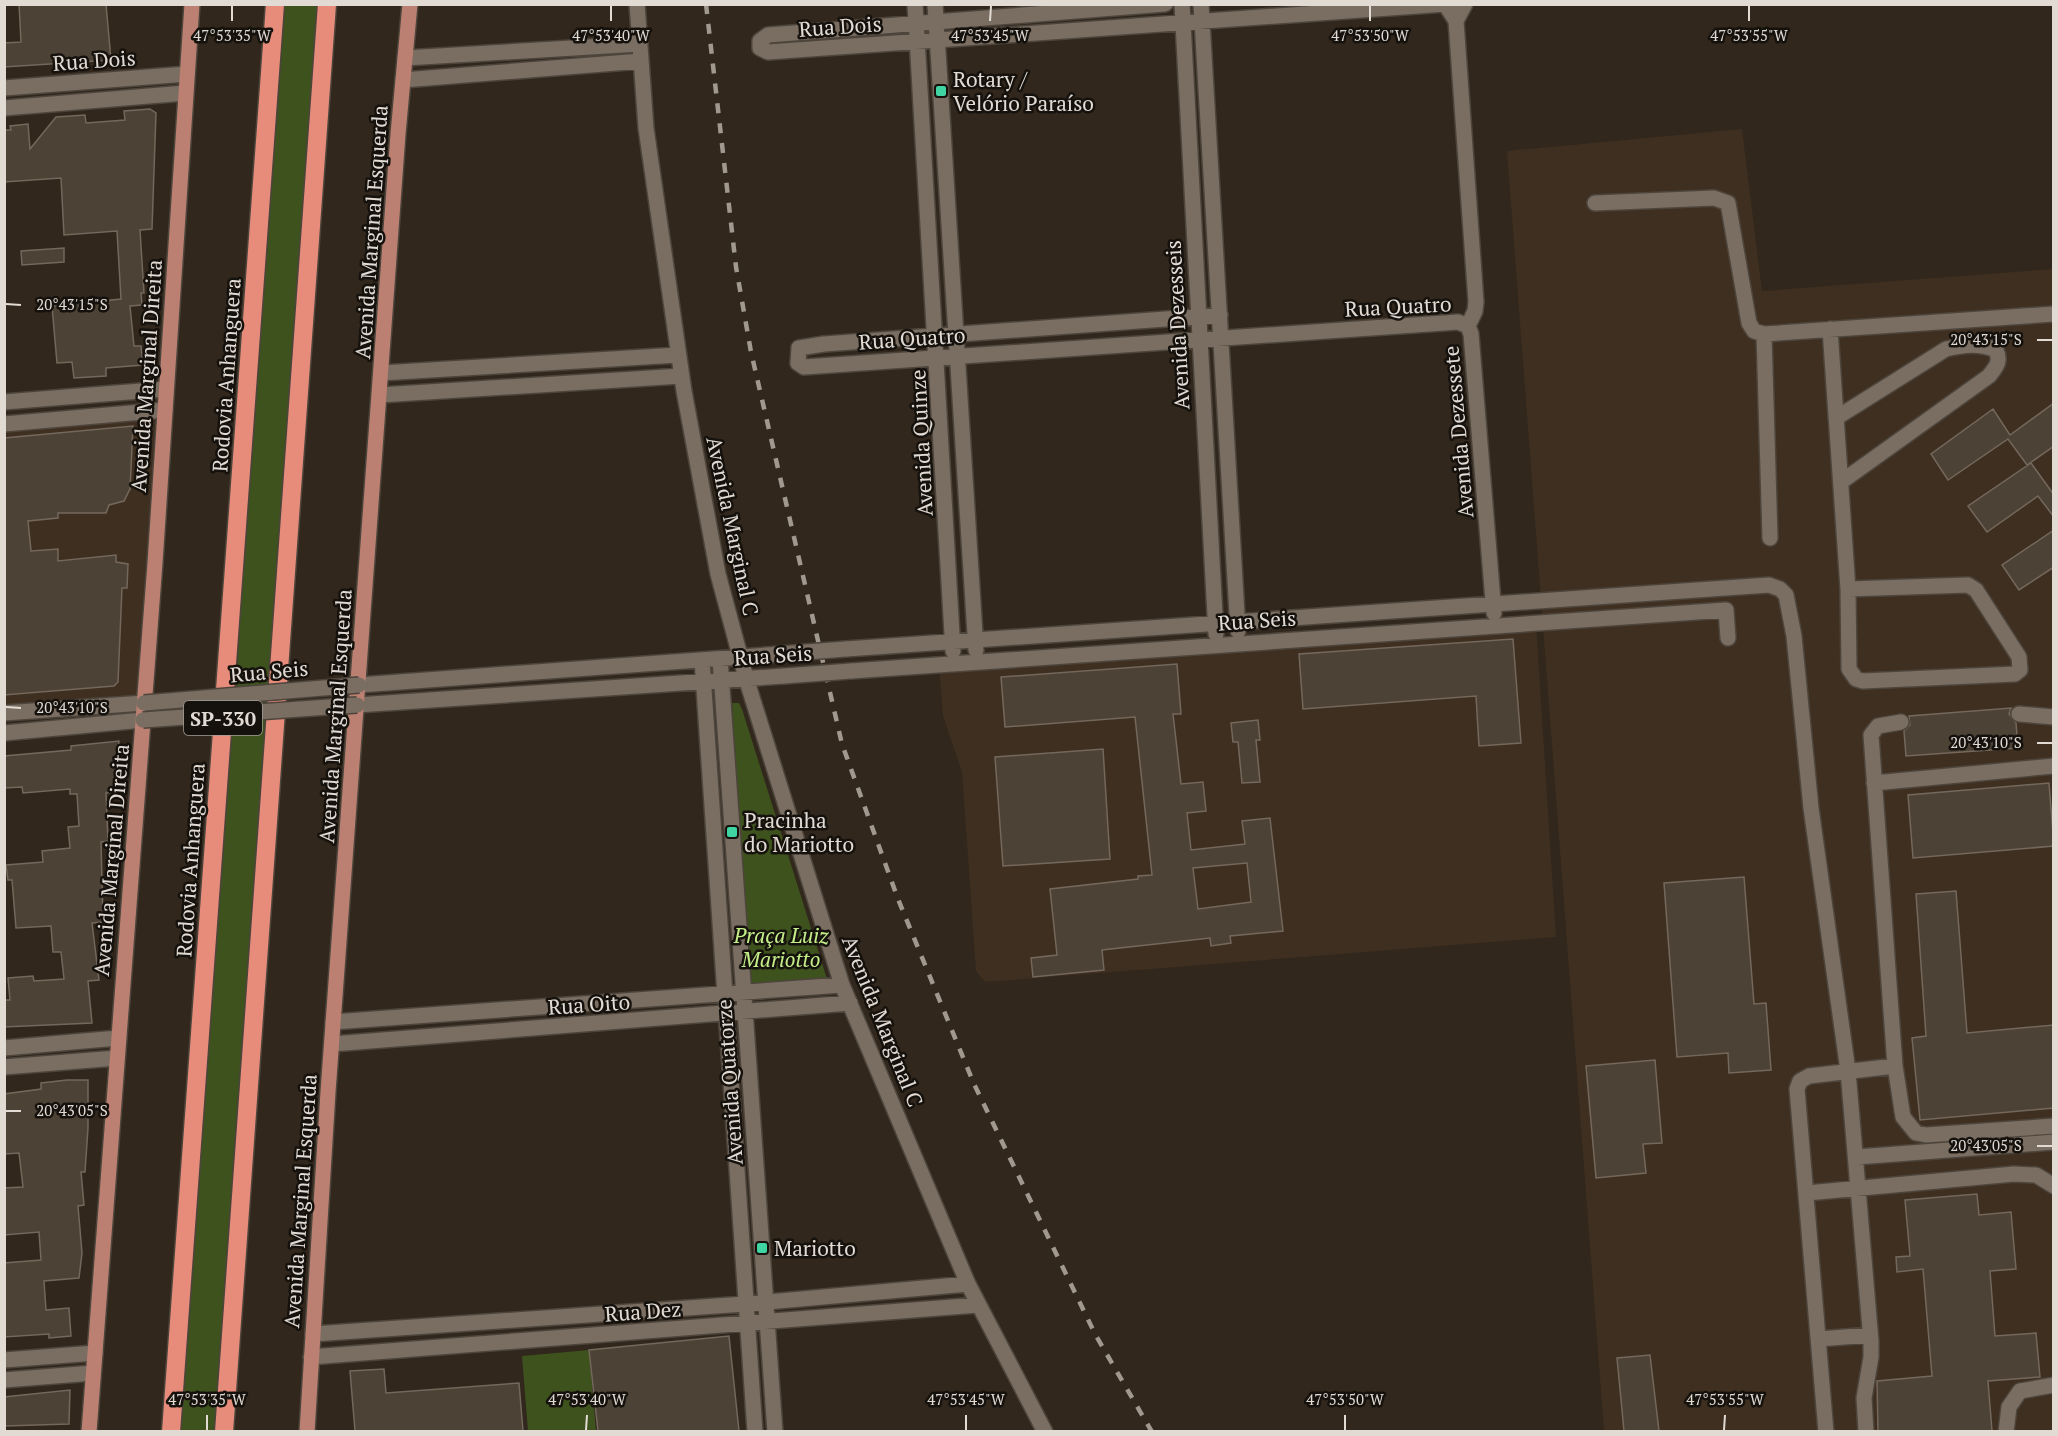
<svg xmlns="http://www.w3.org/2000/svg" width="2058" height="1436" viewBox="0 0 2058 1436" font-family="'PT Serif',serif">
  <rect width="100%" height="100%" fill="#31271c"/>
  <!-- built -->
  <path fill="#3e2f20" d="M1742 129 1762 291 2053 269V1431H1604L1507 151Z
    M165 411 144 702 5 713V424Z
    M1536 623 1556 937 985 982 976 971 962 772 943 716 939 665Z"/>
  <!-- green -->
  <path fill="#3e521e" d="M285 5H317L214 1431 181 1432Z
    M732 703H739L742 709 827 979 748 985Z
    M589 1350 596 1431H528L522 1356Z"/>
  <!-- building -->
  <path fill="#4d4236" stroke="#74685c" stroke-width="1.5" fill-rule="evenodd" d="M19 4H106L111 60 4 67V43L21 42Z
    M150 109 156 113 152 229 140 230 144 293H141L142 305 130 306 134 346H141L143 365 106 368V376L74 378 72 362 57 363 52 306 121 299 117 231 64 235 61 178 4 182V130H11L10 126 28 124 30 149 56 117 85 115 86 123 125 120 124 111Z
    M64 248V262L22 265 21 251Z
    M2054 403V446L2027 465 2008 439 1948 480 1931 454 1993 409 2010 435Z
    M133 426 130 489 124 501 109 505 106 513H58V518L28 521 31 551 58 549V561L116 555V562L128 564 127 588H122L118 682 114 686 4 695V438Z
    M2031 463 2054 495V517L2038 496 1987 532 1968 506Z
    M2054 530V567L2019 590 2002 565Z
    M1513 639 1521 743 1479 746 1476 696 1303 709 1299 654Z
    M1177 664 1181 714H1173L1181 784 1203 782 1206 811 1187 813 1191 850 1245 844 1242 821 1270 818 1283 931 1230 936 1231 943 1211 946 1210 938 1102 950 1104 970 1033 977 1031 958 1057 955 1050 889 1138 879V876L1152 875 1135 717 1005 727 1001 677ZM1247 863 1251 902 1198 909 1193 868Z
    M2011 708 2009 714 2016 723 2018 748 1906 756 1904 731 1910 725 1909 716Z
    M1258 720 1260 740H1256L1260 782 1242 783 1238 742H1233L1231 723Z
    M119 741 116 792 106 793 108 841 101 842 103 922 92 923 99 980 88 981 92 1023 4 1027V1000H10L8 978 33 976 34 981 64 979 61 952H53L51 926 16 928 12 880H8L6 865 43 862 42 851 70 848 68 827 79 826 77 794H70V789L23 793 22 787 4 788V756L71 750V746Z
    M1103 749 1110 859 1003 866 995 757Z
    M2049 783 2054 846 1913 858 1908 795Z
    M1744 877 1754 1004 1766 1003 1771 1070 1729 1073 1728 1053 1677 1057 1664 883Z
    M1956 891 1967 1033 2054 1025V1108L1920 1120 1912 1038 1926 1036 1916 894Z
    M1655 1060 1662 1143 1643 1144 1646 1173 1596 1178 1586 1066Z
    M67 1080H88V1128L85 1172H81L84 1205 78 1206 82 1253 79 1278 44 1281 46 1310 69 1308 71 1336 49 1338V1334L4 1337V1263L41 1260 39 1232 4 1235V1188L23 1187 19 1153 4 1154V1094L41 1089V1083Z
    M1977 1194 1979 1215 2011 1212 2016 1269 1990 1271 1995 1336 2036 1333 2040 1377 1988 1381 1992 1431H1878L1877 1381 1932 1376 1923 1269 1897 1272 1896 1257 1910 1256 1905 1200Z
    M729 1336 739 1431H598L589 1350Z
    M1650 1355 1659 1431H1624L1617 1358Z
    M384 1369 386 1393 519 1383 523 1431H355L350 1371Z
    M70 1390 69 1424 4 1426V1397Z"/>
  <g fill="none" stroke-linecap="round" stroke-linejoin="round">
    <defs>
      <path id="minor" d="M637 4 646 128 684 391 718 574 746 678 842 985 968 1284 1045 1432
        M915 4 953 651
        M935 4 976 650
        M1165 4 768 35 760 41V48L768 52 1446 4
        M1182 4 1216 634
        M1201 4 1238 631
        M1445 4 1456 21 1476 302 1475 311 1468 326
        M1456 21 1465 4
        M405 58 640 44
        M403 80 641 61
        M4 88 187 74
        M4 108 185 93
        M1595 203 1714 198 1728 203 1749 323 1754 331 1764 334 2054 314
        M1220 315 824 344 799 348 798 363 804 367 1458 322 1468 326
        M1468 326 1471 334 1494 613
        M1830 329 1848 589 1849 669 1856 679 1863 681 2015 674 2020 670 2019 657 1976 590 1968 585 1848 589
        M1764 334 1770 538
        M381 373 678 355
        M380 395 681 376
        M4 402 166 389
        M1836 418 1946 349C1964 345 1978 343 1996 350 2001 361 1997 366 1989 376L1841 482
        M4 424 165 410
        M846 649 1769 585 1780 589 1786 595 1794 636 1811 808 1848 1071 1871 1341V1357L1864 1398 1866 1432
        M720 659 775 1432
        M702 660 755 1432
        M851 671 1726 610 1728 638
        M359 685 780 654
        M357 705 784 676
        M4 713 144 703
        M2019 714 2054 717
        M1901 722 1878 726 1871 735 1895 1066 1903 1117 1916 1133 1926 1135 2054 1126
        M4 733 143 720
        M1874 783 2054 766
        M333 1022 842 985
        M332 1044 850 1003
        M4 1048 118 1038
        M4 1067 117 1058
        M1857 1157 2054 1142
        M1807 1193 2014 1174 2036 1175 2054 1186
        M313 1334 745 1304 968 1284
        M1819 1339 1870 1335
        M311 1357 978 1305
        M4 1360 95 1353
        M4 1380 93 1373
        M1826 1432 1797 1089 1800 1081 1809 1076 1895 1066
        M2006 1432 2009 1407 2020 1391 2054 1385"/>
      <path id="major" d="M89 1432 155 563 192 4
        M307 1432 328 1092 398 134 410 4"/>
      <path id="highway" d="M171 1432 275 4
        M224 1432 327 4"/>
    </defs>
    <!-- minor casing -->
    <use href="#minor" stroke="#4d453c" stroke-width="18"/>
    <!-- major casing -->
    <use href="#major" stroke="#4d453c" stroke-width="18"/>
    <!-- highway casing -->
    <use href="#highway" stroke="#4d453c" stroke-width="21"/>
    <!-- minor -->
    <use href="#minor" stroke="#7a6d61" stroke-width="15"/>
    <!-- major -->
    <use href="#major" stroke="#bb8071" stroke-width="15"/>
    <!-- highway -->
    <use href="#highway" stroke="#e78c7b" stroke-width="18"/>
    <!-- rail -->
    <path stroke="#a19990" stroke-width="4.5" stroke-dasharray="10 10" stroke-linecap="butt" d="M706 4 736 267 751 352 842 744 898 899 974 1084 1095 1334 1152 1432"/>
    <defs>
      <path id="minor-bridge" d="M780 654 846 649
        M784 676 851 671
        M144 703 359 685
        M143 720 357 705"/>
    </defs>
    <!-- minor-bridge casing -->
    <use href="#minor-bridge" stroke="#4d453c" stroke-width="18" stroke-linecap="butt"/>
    <!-- minor-bridge -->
    <use href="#minor-bridge" stroke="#7a6d61" stroke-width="15"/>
  </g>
  <!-- ticks -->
  <path fill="none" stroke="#e2dbd4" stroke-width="2" d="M232 21V6M611 21V6M990 21 991 6M1370 21V6M1749 21V6M6 304 21 305M2037 340H2052M6 707 21 708M2037 743H2052M6 1111H21M2037 1146H2052M207 1430V1415M586 1430 587 1415M966 1430V1415M1345 1430V1415M1724 1430 1725 1415"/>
  <!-- markers -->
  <g fill="#3fd4a2" stroke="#15110c" stroke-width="2">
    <rect x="935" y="85" width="12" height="12" rx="3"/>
    <rect x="726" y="826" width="12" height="12" rx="3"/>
    <rect x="756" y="1242" width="12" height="12" rx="3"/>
  </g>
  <g text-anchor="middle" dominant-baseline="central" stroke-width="5" stroke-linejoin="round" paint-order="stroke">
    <!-- shield labels -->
    <rect fill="#15110c" stroke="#a49e98" stroke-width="1.5" x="184" y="701" width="78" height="34" rx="4.5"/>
    <g font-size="20" font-weight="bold" fill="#e2dbd4">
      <text x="223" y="718">SP-330</text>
    </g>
    <!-- street labels -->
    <g font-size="21" fill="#e2dbd4" stroke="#15110c">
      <text transform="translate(840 26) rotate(-4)">Rua Dois</text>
      <text transform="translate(94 60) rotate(-4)">Rua Dois</text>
      <text transform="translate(371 232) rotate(-86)">Avenida Marginal Esquerda</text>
      <text transform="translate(1398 306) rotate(-3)">Rua Quatro</text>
      <text transform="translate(1177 325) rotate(-93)">Avenida Dezesseis</text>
      <text transform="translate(912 338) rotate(-4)">Rua Quatro</text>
      <text transform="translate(226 375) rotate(-86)">Rodovia Anhanguera</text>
      <text transform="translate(146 376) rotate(-86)">Avenida Marginal Direita</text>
      <text transform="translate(1458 432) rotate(-95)">Avenida Dezessete</text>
      <text transform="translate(921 443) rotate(-93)">Avenida Quinze</text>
      <text transform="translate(733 526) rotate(78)">Avenida Marginal C</text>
      <text transform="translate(1257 620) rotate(-4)">Rua Seis</text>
      <text transform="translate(773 655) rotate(-4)">Rua Seis</text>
      <text transform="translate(269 671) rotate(-5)">Rua Seis</text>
      <text transform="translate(335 716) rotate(-86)">Avenida Marginal Esquerda</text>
      <text transform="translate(111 860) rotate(-85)">Avenida Marginal Direita</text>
      <text transform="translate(190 860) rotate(-86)">Rodovia Anhanguera</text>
      <text transform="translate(589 1004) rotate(-4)">Rua Oito</text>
      <text transform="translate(883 1021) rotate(68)">Avenida Marginal C</text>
      <text transform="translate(729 1082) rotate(-94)">Avenida Quatorze</text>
      <text transform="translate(300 1201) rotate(-86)">Avenida Marginal Esquerda</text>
      <text transform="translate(643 1311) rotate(-4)">Rua Dez</text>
    </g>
    <!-- poi labels -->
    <g font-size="21" fill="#e2dbd4" stroke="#15110c" text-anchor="start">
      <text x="953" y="79">Rotary /<tspan x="953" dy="24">Velório Paraíso</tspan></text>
      <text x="744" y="820">Pracinha<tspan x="744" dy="24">do Mariotto</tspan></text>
      <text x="774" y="1248">Mariotto</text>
    </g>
    <!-- park labels -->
    <g font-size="21" font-style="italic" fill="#c5ef89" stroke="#15110c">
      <text x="781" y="935">Praça Luiz<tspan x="781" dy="24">Mariotto</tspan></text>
    </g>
  </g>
  <g font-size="15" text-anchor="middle" fill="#e2dbd4" stroke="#15110c" stroke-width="5" stroke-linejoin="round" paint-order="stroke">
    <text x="232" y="41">47°53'35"W</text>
    <text x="611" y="41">47°53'40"W</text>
    <text x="990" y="41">47°53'45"W</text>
    <text x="1370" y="41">47°53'50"W</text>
    <text x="1749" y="41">47°53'55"W</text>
    <text x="72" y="310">20°43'15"S</text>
    <text x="1986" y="345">20°43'15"S</text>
    <text x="72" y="713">20°43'10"S</text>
    <text x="1986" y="748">20°43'10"S</text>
    <text x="72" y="1116">20°43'05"S</text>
    <text x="1986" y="1151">20°43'05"S</text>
    <text x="207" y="1405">47°53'35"W</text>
    <text x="587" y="1405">47°53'40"W</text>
    <text x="966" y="1405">47°53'45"W</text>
    <text x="1345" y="1405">47°53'50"W</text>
    <text x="1725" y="1405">47°53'55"W</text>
  </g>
  <!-- border -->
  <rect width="2058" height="1436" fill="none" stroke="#e2dbd4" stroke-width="12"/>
</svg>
